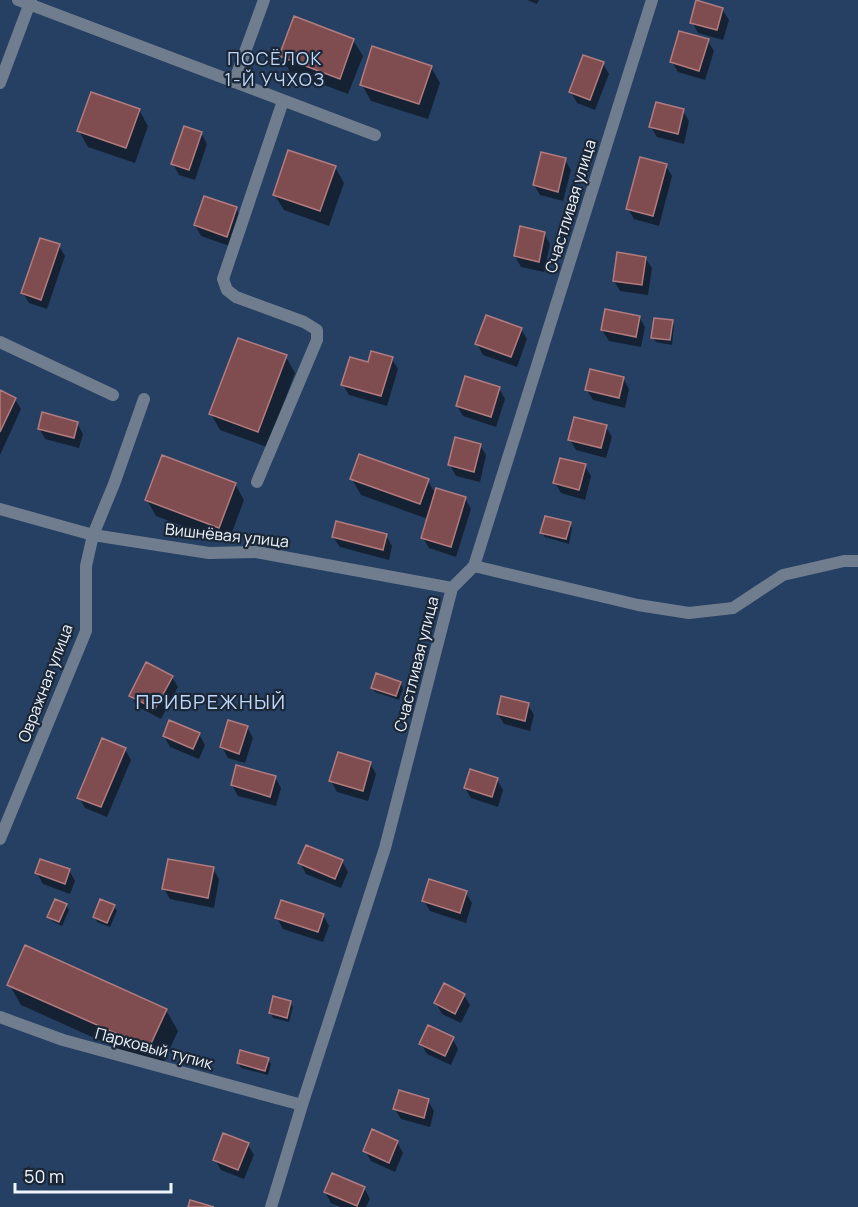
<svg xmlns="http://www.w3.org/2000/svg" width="858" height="1207" viewBox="0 0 858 1207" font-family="Manrope,sans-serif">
  <rect width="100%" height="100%" fill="#264063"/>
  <!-- shadow -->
  <path fill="#0007" d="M527 0H539L537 4Z
    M722 9 729 20 723 40 698 33 692 22Z
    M353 40 363 56 348 94 290 72 281 56Z
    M708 41 714 51 705 80 678 72 672 62Z
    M603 64 609 74 595 110 577 103 571 92Z
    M431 67 440 83 428 119 371 101 362 85Z
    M139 110 148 126 135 163 88 147 79 131Z
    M683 111 689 121 684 144 657 137 651 127Z
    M201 133 207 144 195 180 179 175 173 164Z
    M565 160 571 170 563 201 540 195 534 185Z
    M666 166 672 176 659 226 634 219 628 209Z
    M335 167 344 183 329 226 284 210 274 194Z
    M236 208 242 219 232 247 201 236 195 225Z
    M544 233 550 244 544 272 521 267 515 256Z
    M59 246 65 256 47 309 29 303 23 293Z
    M645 258 652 268 648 295 620 291 614 281Z
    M639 317 645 327 641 347 609 341 602 330Z
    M672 321 674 326 672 345 656 342 653 338Z
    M521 329 527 339 517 367 483 355 477 344Z
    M286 357 295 373 267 447 220 430 211 414Z
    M392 359 398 369 387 406 349 395 343 385 369 364Z
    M623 378 629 389 625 408 593 400 587 390Z
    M499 388 505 399 496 427 463 416 457 406Z
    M0 392 15 399 21 409 0 455Z
    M77 423 83 434 79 448 45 439 39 428Z
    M606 427 612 437 606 458 576 450 570 440Z
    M480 445 486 455 480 482 456 476 450 465Z
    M585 466 591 476 585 500 561 493 555 483Z
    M352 479 427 480 436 494 465 498 471 509 456 557 429 548 423 538 428 519 361 495Z
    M235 484 244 500 228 543 156 516 147 500Z
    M570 524 572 528 569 544 545 537 542 533Z
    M386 535 392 546 389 560 340 547 333 537Z
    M172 677 178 687 161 719 137 706 131 696Z
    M400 683 403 688 399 700 375 692 372 688Z
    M528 705 534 715 530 731 504 724 498 714Z
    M247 727 253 738 245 763 228 758 222 747Z
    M199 734 205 745 199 759 170 747 164 736Z
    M125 749 131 760 107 817 85 808 79 797Z
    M370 763 376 774 368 801 337 792 331 781Z
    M275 777 281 788 276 806 238 796 232 785Z
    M497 780 503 790 498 807 471 798 465 788Z
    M342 861 348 872 341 888 306 874 300 863Z
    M213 869 219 879 214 908 170 899 164 889Z
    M69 870 75 881 70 894 43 884 37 873Z
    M466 893 472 903 466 923 430 911 424 901Z
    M66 905 69 910 62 926 52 921 49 917Z
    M114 906 117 911 110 927 97 922 95 917Z
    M323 915 329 926 323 942 283 929 277 918Z
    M9 984 166 1010 178 1031 161 1068 21 1005Z
    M464 995 470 1005 461 1023 442 1014 436 1003Z
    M290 1003 293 1007 289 1022 273 1018 271 1013Z
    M452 1038 458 1049 451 1065 427 1054 421 1044Z
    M268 1060 271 1064 268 1075 241 1068 238 1063Z
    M428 1101 434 1111 430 1127 401 1119 395 1109Z
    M397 1142 403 1153 395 1172 371 1161 365 1151Z
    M248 1145 254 1155 244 1179 221 1170 215 1160Z
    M364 1188 370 1199 366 1207H341L331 1203 325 1192Z"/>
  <!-- building -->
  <path fill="#7f4d50" stroke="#b27b7e" stroke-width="1.5" d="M696 0 723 8 717 30 690 23Z
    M294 16 354 39 340 79 279 56Z
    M679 31 709 39 699 71 670 62Z
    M372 46 432 66 419 104 360 85Z
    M583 55 604 62 590 100 569 92Z
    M91 92 140 109 126 148 77 131Z
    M656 102 684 109 678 134 649 127Z
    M184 126 202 132 189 170 171 164Z
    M288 150 336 166 320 211 273 195Z
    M541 152 566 158 558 192 533 185Z
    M640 157 667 164 653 216 626 209Z
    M204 196 237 207 227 237 194 225Z
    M520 226 545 232 539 262 514 256Z
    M40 238 60 244 41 300 21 293Z
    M617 252 646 257 642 285 613 281Z
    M605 309 640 316 636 337 601 330Z
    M486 315 522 328 511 357 475 344Z
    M654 318 673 320 670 340 651 338Z
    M238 338 287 355 258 432 209 414Z
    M371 351 393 357 381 396 341 385 350 357 368 362Z
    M590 369 624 377 619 398 585 390Z
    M465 376 500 387 491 417 456 406Z
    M0 390 16 398 0 432Z
    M42 412 78 422 74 438 38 429Z
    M574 417 607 425 601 448 568 440Z
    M455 437 481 444 474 472 448 465Z
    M359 454 429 479 420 504 350 479Z
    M162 455 236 483 219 528 145 500Z
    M560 458 586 464 579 490 553 483Z
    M436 488 466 497 451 547 421 538Z
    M545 516 571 522 566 539 540 533Z
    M336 521 387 534 383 550 332 537Z
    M146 662 173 676 155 709 129 696Z
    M376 673 401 682 396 696 371 688Z
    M501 696 529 703 525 721 497 714Z
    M169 720 200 733 193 749 163 736Z
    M228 720 248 726 239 754 220 747Z
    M102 738 126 748 101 807 77 798Z
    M338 752 371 762 363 791 329 781Z
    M236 765 276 776 270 797 231 785Z
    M470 769 498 778 492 797 464 788Z
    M306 845 343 860 335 879 298 863Z
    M40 859 70 869 65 884 35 873Z
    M168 859 214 867 208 898 162 889Z
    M429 879 467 891 460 913 422 901Z
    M55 899 67 904 59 922 47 917Z
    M100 899 115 905 107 923 93 917Z
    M281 900 324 914 318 932 275 918Z
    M25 945 167 1009 149 1048 7 985Z
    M444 983 465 994 455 1014 434 1003Z
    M273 996 291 1001 287 1018 269 1013Z
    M428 1025 454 1037 445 1056 419 1044Z
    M240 1050 269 1058 265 1071 237 1063Z
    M399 1090 429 1099 424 1118 393 1109Z
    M372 1129 398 1141 389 1163 363 1151Z
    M223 1133 249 1143 238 1170 213 1160Z
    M332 1173 365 1187 357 1206 324 1192Z
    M190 1200 214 1207H188Z"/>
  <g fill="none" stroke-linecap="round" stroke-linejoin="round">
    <!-- service -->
    <path stroke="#707d8e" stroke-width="12" d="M234 82 264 0
      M257 482 317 340V330L304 322 236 297 227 290 223 279 283 101
      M474 566 638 605 689 613 733 608 783 575 844 561H858"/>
    <!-- minor -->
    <path stroke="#707d8e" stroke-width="12" d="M18 0 375 135
      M0 83 31 0
      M0 342 113 395
      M0 509 93 535 209 553 256 552 452 588
      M0 839 86 631V566L93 535 114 484 144 399
      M0 1017 63 1040 302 1105
      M271 1207 302 1105 385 848 452 588 474 566 652 0"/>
  </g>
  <g text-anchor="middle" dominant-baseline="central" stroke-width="4.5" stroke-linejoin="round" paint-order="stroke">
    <!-- street labels -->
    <g font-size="16" fill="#eef5fd" stroke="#1b2737">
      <text transform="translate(570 206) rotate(-73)">Счастливая улица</text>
      <text transform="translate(227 535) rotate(6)">Вишнёвая улица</text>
      <text transform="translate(416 664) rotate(-76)">Счастливая улица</text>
      <text transform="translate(45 683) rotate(-69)">Овражная улица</text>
      <text transform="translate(154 1048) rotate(15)">Парковый тупик</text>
    </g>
    <!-- neighbourhood labels -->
    <g font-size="18" letter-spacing="1.5" fill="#bfd8fa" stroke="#1b2737">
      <text x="275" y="58">ПОСЁЛОК<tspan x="275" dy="21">1-Й УЧХОЗ</tspan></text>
    </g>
    <!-- quarter labels -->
    <g font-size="20" letter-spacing="1.5" fill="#bfd8fa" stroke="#1b2737">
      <text x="211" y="701">ПРИБРЕЖНЫЙ</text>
    </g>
  </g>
  <!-- scale -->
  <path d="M15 1183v9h156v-9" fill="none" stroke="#eef5fd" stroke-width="3"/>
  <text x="24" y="1183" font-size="18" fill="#eef5fd" stroke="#1b2737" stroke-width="4.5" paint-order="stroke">50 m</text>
</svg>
